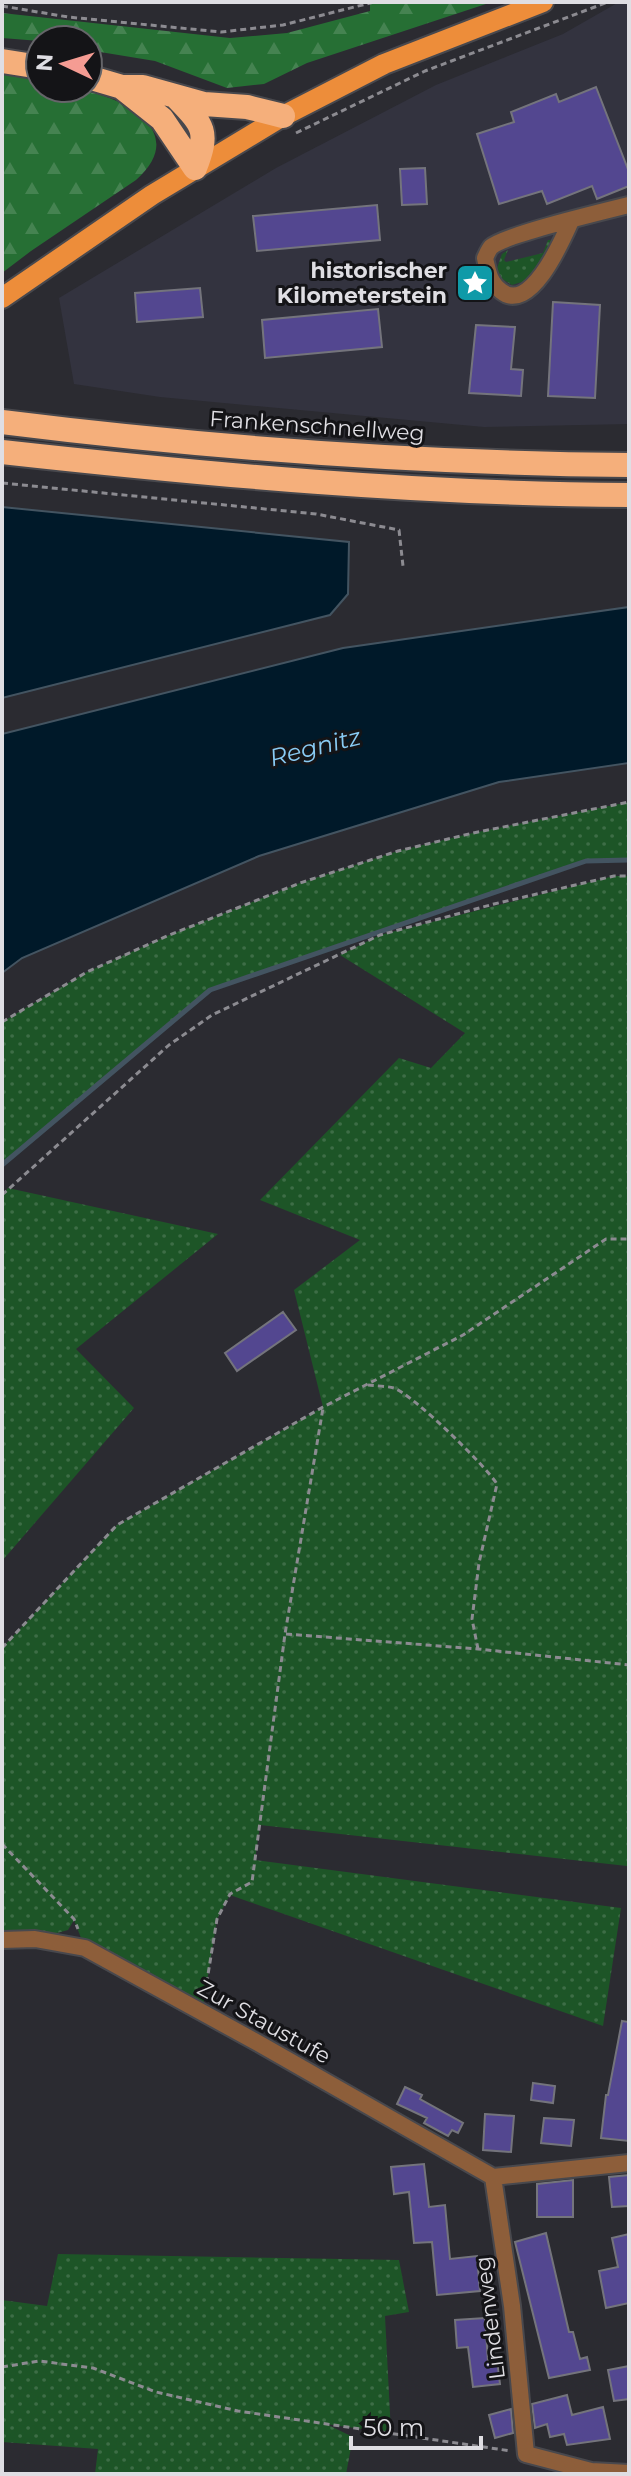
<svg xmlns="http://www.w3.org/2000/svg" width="631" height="2476" viewBox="0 0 631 2476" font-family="Montserrat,sans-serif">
  <defs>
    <pattern id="grass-dots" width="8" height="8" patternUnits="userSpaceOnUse" patternTransform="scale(2)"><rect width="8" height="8" fill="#1d5527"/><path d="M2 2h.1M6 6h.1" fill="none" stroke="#3d6d46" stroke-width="1.8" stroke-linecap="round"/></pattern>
    <pattern id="forest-firs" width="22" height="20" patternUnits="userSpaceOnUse" patternTransform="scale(2)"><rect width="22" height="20" fill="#266f34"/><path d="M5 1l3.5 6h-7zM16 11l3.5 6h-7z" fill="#458351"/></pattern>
  </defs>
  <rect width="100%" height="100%" fill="#2b2b31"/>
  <!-- built -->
  <path fill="#33333f" d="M619 2H629V424L484 427 160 397 74 384 59 298 276 168 436 85 563 34Z"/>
  <!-- grass -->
  <path fill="url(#grass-dots)" d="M548 240H553L530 276 525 281 512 285 502 279 497 268 502 254 508 250 504 260 506 262 543 253Z
    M629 802V860L586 861 210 990 2 1165V1022L87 972 167 936 300 883 398 851 473 833Z
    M614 876H629L627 1866 260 1825 255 1860 621 1908 603 2026 230 1895 217 1919 202 2013 85 1948 74 1920 68 1930 35 1939 2 1940V1648L117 1525 323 1407 294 1290 360 1240 260 1200 399 1058 431 1068 465 1033 340 955 380 935Z
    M8 1188 218 1234 76 1349 134 1408 2 1561V1195Z
    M58 2254 399 2260 409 2312 385 2316 391 2433 326 2424 353 2437 346 2474H95L98 2449 2 2442V2300L47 2306Z"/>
  <!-- forest -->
  <path fill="url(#forest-firs)" d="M370 2H492L307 63 264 84 227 88 155 61 88 50V40L40 41 2 38V13L230 38 287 33 370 11Z
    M2 73 40 81V88C50 88 62 87 72 88 120 95 192 130 136 180L31 251 2 273Z"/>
  <!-- water -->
  <path fill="#001929" stroke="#435461" stroke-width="2" d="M2 507 349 542 348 594 330 615 2 698Z
    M629 607V763L499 782 259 856 22 958 2 973V734L343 648Z"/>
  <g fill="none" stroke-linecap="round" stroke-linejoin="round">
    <!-- stream -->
    <path stroke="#435461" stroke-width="5" d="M2 1165 210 990 586 861 629 860"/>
  </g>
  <!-- building -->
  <path fill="#534790" stroke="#74747c" stroke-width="2" d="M596 87 629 172V186L597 199 592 186 547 204 542 191 499 204 477 134 514 122 511 112 556 94 559 102Z
    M425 168 427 204 402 205 400 169Z
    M377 205 380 240 257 251 253 216Z
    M200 288 203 317 137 322 135 293Z
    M553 302 600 305 595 398 548 396Z
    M378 309 382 347 265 358 262 320Z
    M476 325 515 327 511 369 523 370 521 396 469 393Z
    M283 1312 296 1330 237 1371 225 1353Z
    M622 2021 629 2022V2141L601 2138 606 2095H608Z
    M533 2083 555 2086 553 2103 531 2100Z
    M405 2087 422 2095 420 2099 463 2123 458 2133 452 2130 448 2136 424 2123 427 2118 397 2104Z
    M485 2114 514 2116 511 2152 483 2150Z
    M544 2118 574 2120 571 2146 541 2143Z
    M424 2164 429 2207 445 2205 450 2259 477 2256 480 2291 437 2295 432 2242 414 2243 409 2192 394 2194 391 2167Z
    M629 2175V2206L612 2207 609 2177Z
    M573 2180V2217H537V2184Z
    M546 2233 569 2332H573L580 2359 587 2357 590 2370 549 2378 515 2242Z
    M629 2234V2303L606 2308 599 2271 618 2267 612 2238Z
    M485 2318 488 2361 497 2360 500 2384 473 2387 468 2347 457 2348 455 2320Z
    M629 2366V2399L614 2401 608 2370Z
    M567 2395 572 2415 603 2407 610 2439 567 2445 564 2434 550 2437 547 2424 535 2428 532 2404Z
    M511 2409 513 2433 495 2438 489 2415Z"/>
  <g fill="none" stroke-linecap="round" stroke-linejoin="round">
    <defs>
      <path id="minor" d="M571 221C562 241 530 315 501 291 490 283 488 272 485 258 486 256 489 249 491 247 504 235 605 211 629 205
        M2 1940 35 1939 85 1948 258 2043 493 2177
        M493 2177 512 2306 526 2454 591 2471 629 2473
        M493 2177 629 2163"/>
      <path id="major" d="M2 298 152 195 283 116 384 64 543 2"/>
      <path id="highway" d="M2 61 40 67
        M88 77 122 87H143L204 104 247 107 283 116
        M123 88 162 119 195 168
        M178 99C204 126 209 132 195 168
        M2 422C210 448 419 463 629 465
        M2 452C210 475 420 494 629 495"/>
    </defs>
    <!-- minor casing -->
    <use href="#minor" stroke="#48484d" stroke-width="20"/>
    <!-- major casing -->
    <use href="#major" stroke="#48484d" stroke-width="24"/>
    <!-- highway casing -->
    <use href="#highway" stroke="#48484d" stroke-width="28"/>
    <!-- path -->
    <path stroke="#8c8b91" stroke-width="3" stroke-dasharray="6 4" stroke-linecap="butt" d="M2 6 68 17 221 32 283 25 374 2
      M296 133 425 71 608 2
      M2 483 316 514 399 530 403 566
      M2 1022 87 972 167 936 300 883 398 851 473 833 629 802
      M2 1195 169 1045 212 1015 380 935 494 904 614 876H629
      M368 1385C376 1386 386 1386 394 1388 413 1395 485 1465 497 1484L479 1563 472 1619 478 1649
      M286 1634 478 1649 629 1665
      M2 1648 117 1525 323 1407 463 1335 606 1239H629
      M2 1844 74 1919 78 1929
      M205 1993 217 1919 230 1894 252 1882 285 1634 323 1408
      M2 2367 39 2361 93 2368 156 2392 238 2411 511 2451"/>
    <!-- minor -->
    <use href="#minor" stroke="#8d5e3a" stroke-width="16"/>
    <!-- major -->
    <use href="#major" stroke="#ed8d3a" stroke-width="20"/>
    <!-- highway -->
    <use href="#highway" stroke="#f5af7b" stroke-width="24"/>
  </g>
  <!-- icons -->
  <defs>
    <symbol id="sight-square" viewBox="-11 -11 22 22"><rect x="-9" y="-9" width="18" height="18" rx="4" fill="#0f9aa8" stroke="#141417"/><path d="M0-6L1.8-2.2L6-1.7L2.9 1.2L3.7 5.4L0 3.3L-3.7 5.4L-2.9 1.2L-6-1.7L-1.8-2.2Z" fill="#fff"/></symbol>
  </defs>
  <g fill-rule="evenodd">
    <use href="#sight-square" x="453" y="261" width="44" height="44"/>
  </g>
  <g text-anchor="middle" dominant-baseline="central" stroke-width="6" stroke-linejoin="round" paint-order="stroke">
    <!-- poi labels -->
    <g font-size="22" font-weight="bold" fill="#dfdee3" stroke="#141417" text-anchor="end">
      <text x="447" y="270">historischer<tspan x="447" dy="25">Kilometerstein</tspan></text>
    </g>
    <!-- street labels -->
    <g font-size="22" fill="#dfdee3" stroke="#141417">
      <text transform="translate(317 426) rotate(4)">Frankenschnellweg</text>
      <text transform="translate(264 2022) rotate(29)">Zur Staustufe</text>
      <text transform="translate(490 2318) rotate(-97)">Lindenweg</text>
    </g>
    <!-- water labels -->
    <g font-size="24" font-style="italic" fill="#89cbf4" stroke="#141417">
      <text transform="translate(315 747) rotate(-14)">Regnitz</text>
    </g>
  </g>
  <!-- border -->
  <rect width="631" height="2476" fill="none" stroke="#dfdee3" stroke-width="8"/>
  <!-- north arrow -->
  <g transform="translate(64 64) rotate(274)"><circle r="38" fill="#141417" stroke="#656569" stroke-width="2"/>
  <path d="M0-6L14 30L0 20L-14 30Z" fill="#f59c93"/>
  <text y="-12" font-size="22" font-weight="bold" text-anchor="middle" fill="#dfdee3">N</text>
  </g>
  <!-- scale -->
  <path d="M351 2436v12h130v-12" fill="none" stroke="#dfdee3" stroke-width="4"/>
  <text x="363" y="2436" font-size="24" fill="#dfdee3" stroke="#141417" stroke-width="6" paint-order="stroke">50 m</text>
</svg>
